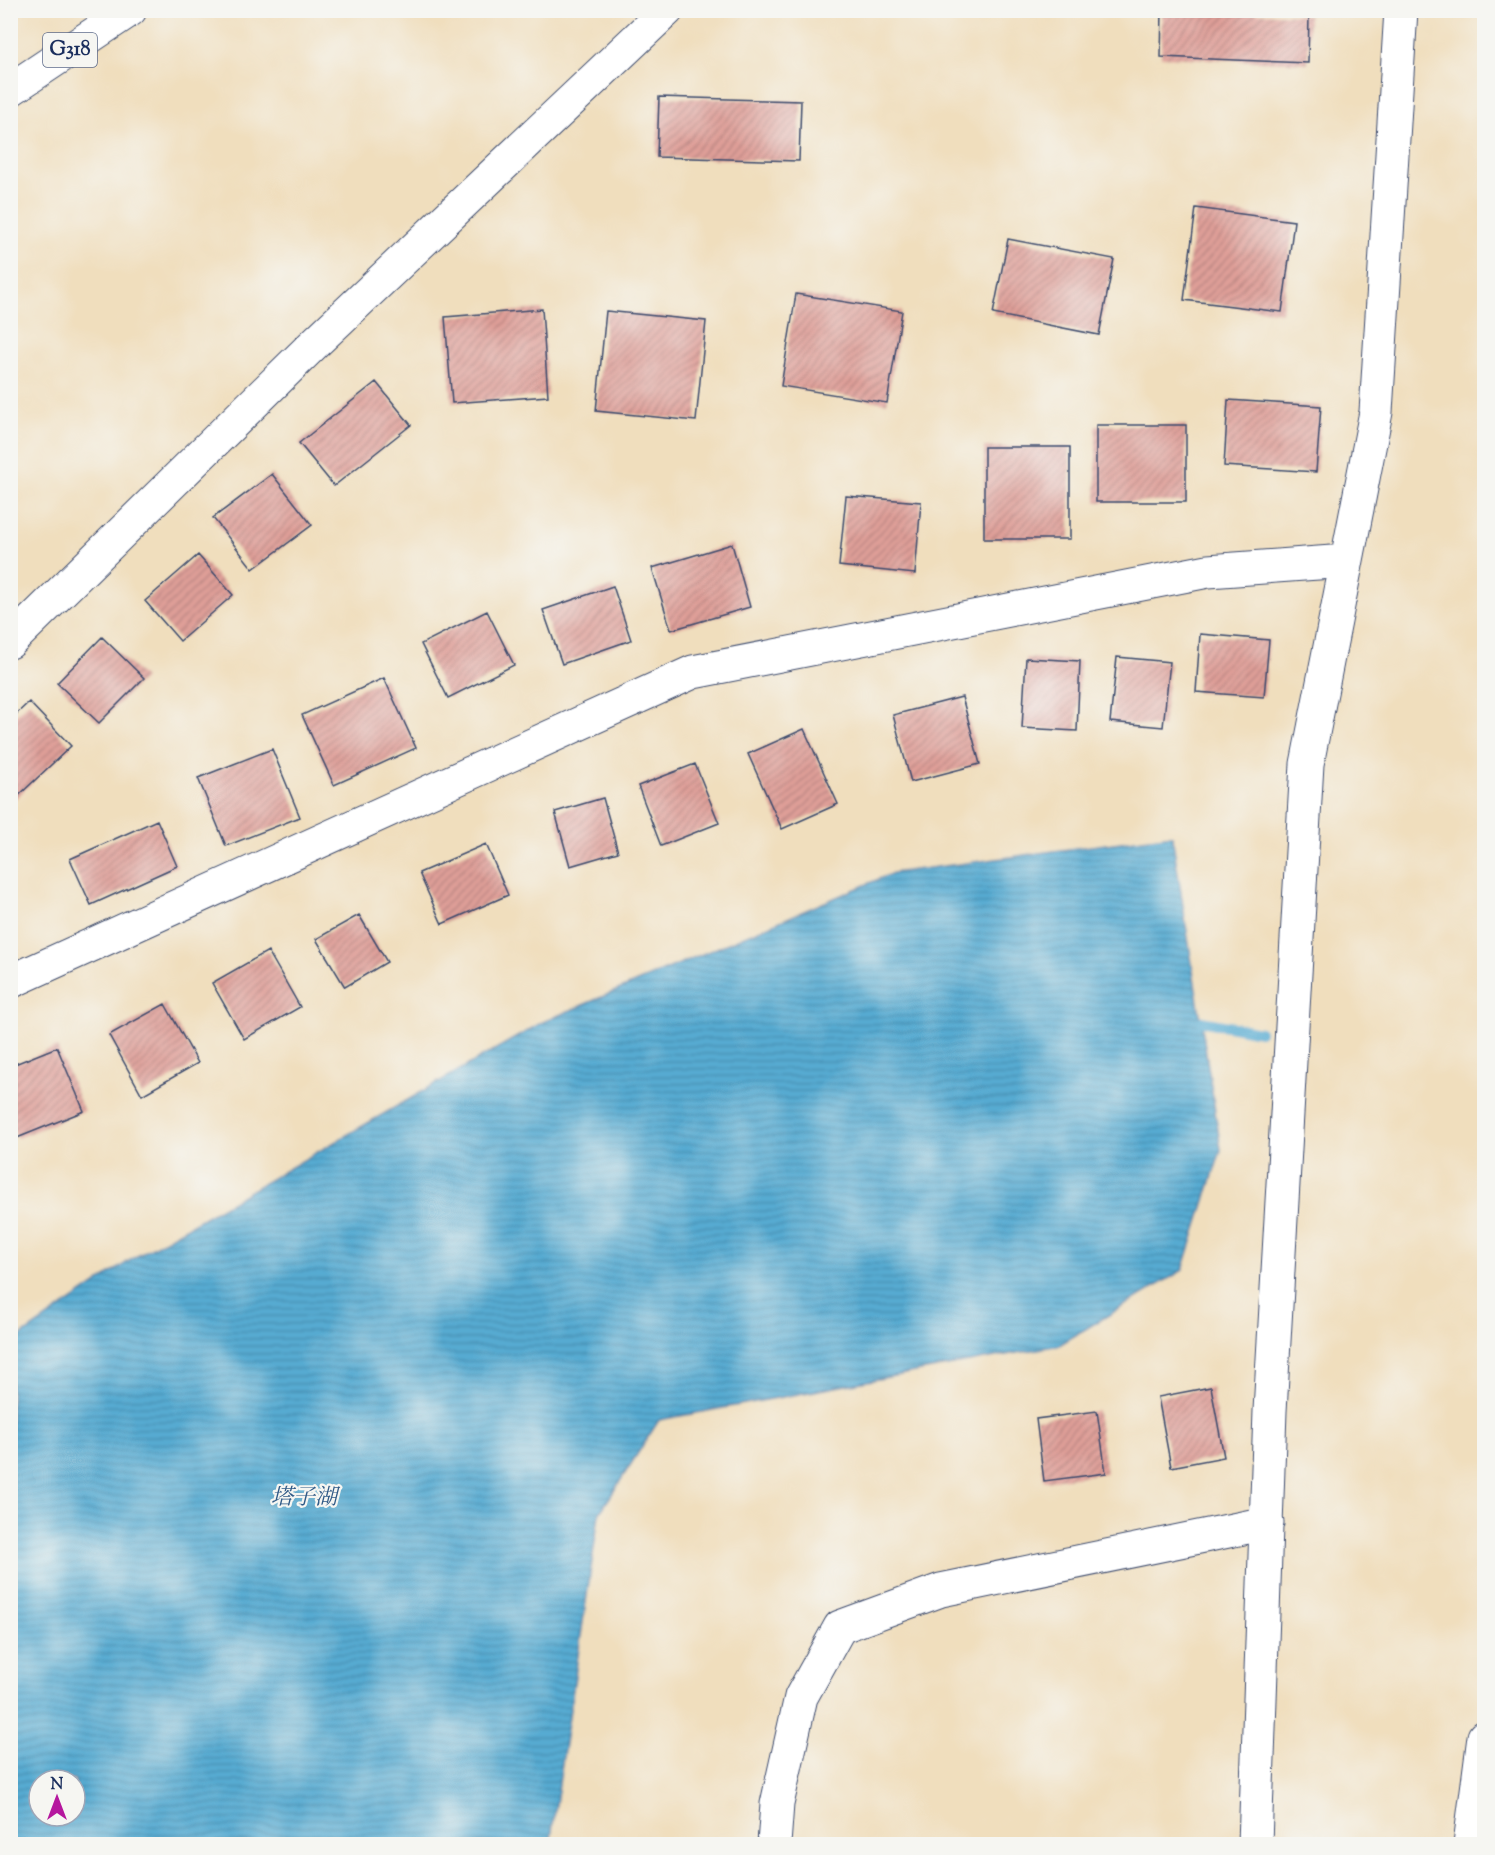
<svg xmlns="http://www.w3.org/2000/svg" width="1495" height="1855" viewBox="0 0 1495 1855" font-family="'Sorts Mill Goudy','Noto Serif SC',serif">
  <defs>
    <pattern id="water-rules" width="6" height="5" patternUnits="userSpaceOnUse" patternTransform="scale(1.5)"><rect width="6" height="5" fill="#56abd2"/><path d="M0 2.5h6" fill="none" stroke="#468cae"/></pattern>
    <pattern id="building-hatch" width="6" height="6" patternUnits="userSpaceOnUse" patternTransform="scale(1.5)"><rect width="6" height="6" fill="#df9f98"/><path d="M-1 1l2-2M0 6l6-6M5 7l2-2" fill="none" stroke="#b4827f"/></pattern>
  </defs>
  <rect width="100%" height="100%" fill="#f6f6f2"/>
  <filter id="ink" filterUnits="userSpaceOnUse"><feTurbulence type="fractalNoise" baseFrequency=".0167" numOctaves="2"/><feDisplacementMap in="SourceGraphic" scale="12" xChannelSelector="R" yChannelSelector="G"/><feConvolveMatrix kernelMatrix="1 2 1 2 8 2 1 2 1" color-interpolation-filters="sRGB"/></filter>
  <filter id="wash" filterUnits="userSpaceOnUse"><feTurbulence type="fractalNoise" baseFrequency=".008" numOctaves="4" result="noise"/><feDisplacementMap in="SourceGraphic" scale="24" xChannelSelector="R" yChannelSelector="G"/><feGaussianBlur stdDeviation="1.35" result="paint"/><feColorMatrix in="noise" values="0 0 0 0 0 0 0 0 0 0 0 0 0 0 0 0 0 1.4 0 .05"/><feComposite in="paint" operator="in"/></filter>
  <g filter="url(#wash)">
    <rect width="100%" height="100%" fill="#f0debd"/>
    <!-- water -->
    <path fill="url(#water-rules)" stroke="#386d98" stroke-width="1.5" fill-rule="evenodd" d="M1172 835 1221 1150 1183 1270 1059 1345 659 1420 599 1514 550 1844H11V1343L132 1259 543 1022 893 873ZM39 1780H75V1816H39Z"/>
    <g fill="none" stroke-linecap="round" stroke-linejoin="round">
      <!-- stream -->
      <path stroke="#56abd2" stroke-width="10" d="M1201 1021 1260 1032"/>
    </g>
    <g id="blocks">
      <!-- building -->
      <path fill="url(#building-hatch)" d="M1162 10 1309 15 1308 63 1161 57Z
        M659 97 801 101 799 161 657 157Z
        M1196 208 1294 221 1282 312 1184 300Z
        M1008 239 1114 259 1099 335 993 314Z
        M796 294 902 311 887 403 781 386Z
        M542 309 548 396 452 403 445 317Z
        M606 311 706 321 696 421 596 411Z
        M376 382 411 425 334 486 299 443Z
        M1228 400 1321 406 1316 472 1224 466Z
        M1096 425H1186V502H1096Z
        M984 447H1070V539H984Z
        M272 474 312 525 253 569 213 518Z
        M846 496 921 502 915 574 839 566Z
        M732 544 750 607 671 630 652 568Z
        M198 555 233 595 180 641 145 601Z
        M613 586 631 640 562 664 543 610Z
        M487 611 514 665 448 698 421 644Z
        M1200 634 1269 640 1264 697 1196 692Z
        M102 637 144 678 99 723 57 683Z
        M1117 657 1170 662 1163 727 1110 722Z
        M1026 658 1080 661 1077 731 1022 728Z
        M384 678 416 748 334 785 302 715Z
        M962 697 980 764 911 782 893 715Z
        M29 702 71 746 15 799 10 794V720Z
        M804 729 838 804 782 829 748 754Z
        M272 749 300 817 226 846 198 778Z
        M695 764 719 823 661 846 638 786Z
        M603 798 618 852 570 866 555 812Z
        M157 820 177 866 91 905 70 859Z
        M486 844 508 895 442 924 419 873Z
        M359 915 387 962 345 987 316 939Z
        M268 951 300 1007 244 1039 212 983Z
        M165 1004 198 1063 142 1095 109 1035Z
        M57 1047 84 1111 17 1138 10 1123V1066Z
        M1211 1387 1224 1457 1171 1467 1158 1397Z
        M1097 1411 1106 1473 1044 1481 1036 1419Z"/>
    </g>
  </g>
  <g filter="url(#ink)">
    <use href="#blocks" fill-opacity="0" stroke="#3b496c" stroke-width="1.5"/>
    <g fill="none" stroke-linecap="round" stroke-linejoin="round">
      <defs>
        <path id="minor" d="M10 642 315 343 667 10
          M10 982 693 672 1208 571 1346 561
          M774 1844 777 1804 801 1697 840 1627 941 1590 1267 1523
          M1255 1844 1270 1411 1307 764 1376 412 1401 10"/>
        <path id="major" d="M1470 1844 1484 1737"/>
        <path id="highway" d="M10 90 130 10"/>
      </defs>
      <!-- minor casing -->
      <use href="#minor" stroke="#3b496c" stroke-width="35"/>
      <!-- major casing -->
      <use href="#major" stroke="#3b496c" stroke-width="35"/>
      <!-- highway casing -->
      <use href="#highway" stroke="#3b496c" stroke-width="35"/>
      <!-- minor -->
      <use href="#minor" stroke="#fff" stroke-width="33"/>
      <!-- major -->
      <use href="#major" stroke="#fff" stroke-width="33"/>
      <!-- highway -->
      <use href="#highway" stroke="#fff" stroke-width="33"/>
    </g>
  </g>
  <g text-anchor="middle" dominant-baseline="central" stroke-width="4.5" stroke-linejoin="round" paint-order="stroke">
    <!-- shield labels -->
    <rect fill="#f6f6f2" stroke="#5d6b8a" stroke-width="1.5" x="43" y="33" width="54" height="34" rx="4.5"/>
    <g font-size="20" font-weight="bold" fill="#1b2f5e">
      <text x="70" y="50">G318</text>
    </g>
    <!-- water labels -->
    <g font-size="22" font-style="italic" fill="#305a87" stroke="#f6f6f2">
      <text x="304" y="1499">塔子湖</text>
    </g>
  </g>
  <!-- margin -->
  <rect width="1495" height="1855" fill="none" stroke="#f6f6f2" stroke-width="36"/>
  <!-- north arrow -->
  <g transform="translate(57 1798)"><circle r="28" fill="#f6f6f2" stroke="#9ea6b7" stroke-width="1.5"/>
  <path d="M0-4.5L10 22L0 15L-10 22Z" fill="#b5179e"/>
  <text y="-9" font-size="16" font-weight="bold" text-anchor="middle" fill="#1b2f5e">N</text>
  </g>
</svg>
